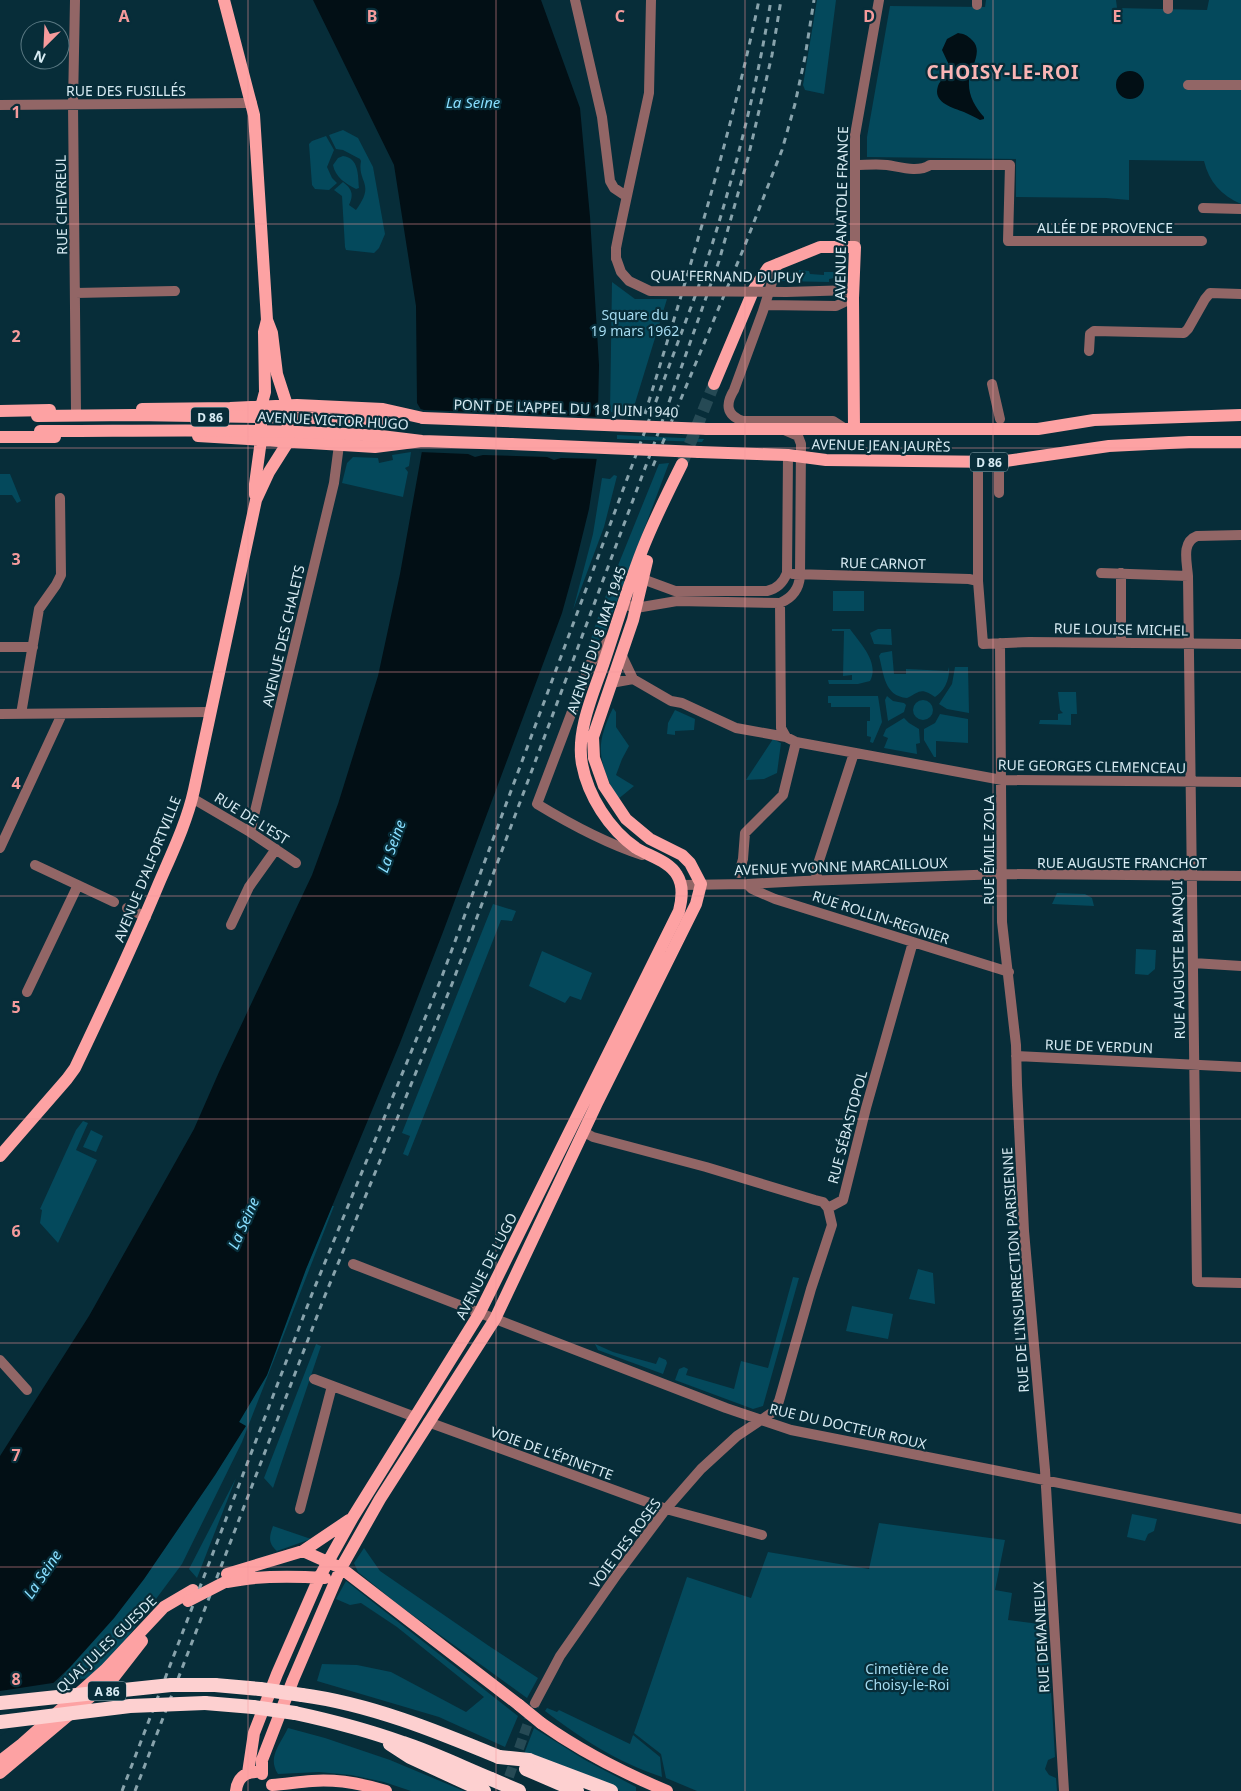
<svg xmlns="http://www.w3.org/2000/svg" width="1241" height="1791" viewBox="0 0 1241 1791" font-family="'Noto Sans',sans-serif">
  <rect width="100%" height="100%" fill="#072d39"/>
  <!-- green -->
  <path fill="#04495c" d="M817 0H836L824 94 805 90 803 85Z
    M986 0H1116L1117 8 1207 10 1209 0H1241V204C1221 195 1209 182 1204 161L1129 160V200L1106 198 1016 197V159L867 157V137L890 6 985 7Z
    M343 130 358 138 373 167 385 234 379 248 374 253 346 250 345 247 342 196 334 190 343 182C352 189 354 194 349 205L356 210C376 183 357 183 361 161L360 159 343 150 336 149 329 135Z
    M326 136 334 150 327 167 332 178 337 183 329 190 315 189 312 185 309 144 312 141Z
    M343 156C359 158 358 175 359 188L356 189C346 184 335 177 333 165L338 158Z
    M799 270 809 271 810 274 824 275V272H834V278L829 279V282L781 281V276H798Z
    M612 282 635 299H667L632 413 610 412Z
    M617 435 704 439 702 442 617 439Z
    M411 452 409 466 405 468 408 472 403 497 342 483 347 463 353 457 378 458 379 463 393 460 392 455Z
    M669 463 605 633 585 657 602 605 659 464Z
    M0 474H10L21 501 17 503 12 495H0Z
    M614 475 617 476 604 527 573 610 593 534 602 478 610 479Z
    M833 591H864V611H833Z
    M832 629H850C860 643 880 663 870 681L858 684H829L828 680H852V675L843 676 844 631H832Z
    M878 629H891L892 645 874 644 870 633Z
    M892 651 894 674H906V669L948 671 949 667C950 678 945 691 935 697 920 687 920 692 907 698 884 696 884 674 879 656L881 653Z
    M955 667H968L969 713 947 709 939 704 952 684Z
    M1058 692H1076L1077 714H1071V725L1039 724 1040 720H1058V714L1063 713 1060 710Z
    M828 696H878L882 722 873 743 870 742 871 737 867 736V721H870V707H831V703H828Z
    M887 696 893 701 904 703 906 705 904 712 888 721 885 700Z
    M913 710a10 10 0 1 1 20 0a10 10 0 1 1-20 0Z
    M613 708 616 712V727L629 746 622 759 616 775 634 786 617 800C600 761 593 749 613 708Z
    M675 710 695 719 694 730 675 731V735L667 734 668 723Z
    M940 714 968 719V743L936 741V757H934L924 740V729L935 723Z
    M904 718 909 723 919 729 920 743 916 744 917 754 884 748 888 738 883 736 886 729Z
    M773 739 781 743 777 773 764 779 746 780Z
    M1057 893 1085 894 1092 898 1094 906 1052 904Z
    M493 904 516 911 512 921 501 920 408 1156 403 1154 410 1136 402 1133Z
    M1136 949 1156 950 1155 969 1148 975 1135 974Z
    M542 951 592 973 581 1000 570 996 565 1003 529 986Z
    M83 1121 88 1123 76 1150 97 1160 58 1243 40 1223 42 1210 40 1209 76 1130Z
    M91 1130 103 1136 96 1152 83 1147Z
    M332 1206H334L242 1442 182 1564 98 1677 57 1682 114 1618 144 1579 215 1475 245 1426 239 1422 267 1375 306 1269Z
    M918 1269 933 1273 935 1304 909 1299Z
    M793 1277 799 1278 763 1406 753 1409 675 1380 679 1369 684 1367 688 1369 686 1375 734 1389 741 1361 768 1368Z
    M852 1306 893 1314 888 1339 846 1331Z
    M316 1344 321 1346 273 1488 264 1478Z
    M595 1344 613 1352 656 1364 659 1357 666 1360 667 1363 663 1374 598 1350Z
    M236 1478 197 1578 189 1569Z
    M1132 1514 1157 1519 1154 1531 1148 1534 1145 1541 1127 1537Z
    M879 1523 1005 1540 995 1590 1012 1593 1008 1620 1047 1625 1055 1757 1048 1760 1045 1769 1049 1775 1056 1778 1057 1791H697L666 1778 661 1754 634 1733 687 1577 751 1598 768 1552 869 1569Z
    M273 1526 311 1539 277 1551C268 1543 269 1537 273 1526Z
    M364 1548 380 1571 489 1646 538 1678 527 1698 400 1606 358 1572 354 1563Z
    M346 1581 518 1716 505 1747 439 1717 317 1681 322 1664 357 1665 391 1672 466 1712 484 1697 397 1627 361 1603 350 1605 336 1599Z
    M547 1708 557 1712 559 1710 630 1744 633 1735 660 1757 662 1777C617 1762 582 1739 545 1711Z
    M288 1728 325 1738 390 1760 464 1791H411L384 1782 351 1775 319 1772 278 1774C267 1757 280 1745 288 1728Z
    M534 1728 585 1760 636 1787V1791H620L586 1779 524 1754Z"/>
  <!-- water -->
  <path fill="#020f15" d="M313 0H541L580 108 590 217 599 365 597 457 589 509 575 566 562 613 443 932 400 1043 306 1269 267 1375 239 1422 246 1426 215 1475 144 1579 114 1618 70 1667 0 1734V1456L89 1316 194 1129 219 1072 312 875 338 804 378 676 400 574 422 451 423 413 417 403 416 306 394 165Z
    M958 33C964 34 967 35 972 40 984 51 970 68 969 81 968 95 975 107 984 117V119L980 120C976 118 971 115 966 113 955 108 932 104 938 86 940 80 947 75 950 67L942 50 947 39Z
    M1116 85a14 14 0 1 1 28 0a14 14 0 1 1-28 0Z"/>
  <!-- pier -->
  <path fill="#072d39" d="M417 408 424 410 601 417 599 459 561 458 554 460 547 457 483 455 475 457 468 454 419 452 421 414Z
    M59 1682 11 1728 0 1736V1691Z"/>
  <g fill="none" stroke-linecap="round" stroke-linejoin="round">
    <!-- minor-tunnel -->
    <path stroke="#264a55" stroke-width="10" stroke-dasharray="10 5" stroke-linecap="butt" d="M504 1791 535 1703"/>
    <!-- major-tunnel -->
    <path stroke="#264a55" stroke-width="12" stroke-dasharray="12 6" stroke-linecap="butt" d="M683 461 714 384"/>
    <!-- minor -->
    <path stroke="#926666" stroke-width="10" d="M75 0 73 104 76 410
      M575 0 602 117 610 181 614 188 626 196
      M977 5V0
      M1168 9V0
      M1188 85H1241
      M0 105 252 103
      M855 165C865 165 877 164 887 165 900 167 918 173 930 165H1010L1008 241H1202
      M1203 208 1241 209
      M855 247V135L879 0
      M616 258V248L619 233 649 93 651 0
      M778 263 763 311 734 390C726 403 725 415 743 421H833L844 428
      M786 292 853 290
      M75 293 175 291
      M765 305 836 306 853 298
      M1089 351 1090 334 1094 331 1184 333 1188 329 1205 299 1210 293 1241 294
      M992 384 1000 419
      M978 462V581L983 644 1029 642 1241 644
      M999 470V493
      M1241 535 1197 536C1181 542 1187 562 1188 576L1197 1282 1241 1283
      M1101 573 1188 576
      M1121 573V643
      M793 574 969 579 978 581
      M637 577 675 591H767C777 589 783 583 787 573L788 455
      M780 603 781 728 786 737 796 742 1002 780 1241 782
      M629 606 636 608 677 601 780 603C792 598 799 589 800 576L801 444 798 436 784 430
      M611 637 590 664 537 804C570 824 605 843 642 855
      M1000 643 1002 922 1016 1045 1017 1085 1024 1231 1045 1470 1064 1791
      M0 647H33
      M621 654 633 679 671 701 682 703 736 728 786 737
      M611 683 633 679
      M0 714 210 712
      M21 714 39 609 56 585 61 575 60 498
      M192 798 250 832 296 863
      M250 832 334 483 339 445
      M0 848 62 714
      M35 865 114 902
      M739 873 743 859 745 833 783 795 796 742
      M817 880 816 870 854 753
      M747 884 752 889 775 899 1009 972
      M682 885 747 884 804 881 1002 874 1241 876
      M127 908 146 917
      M231 925 249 887 276 849
      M1193 963 1241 966
      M27 992 78 885
      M1016 1056 1241 1067
      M584 1132 593 1137 706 1167 815 1200 823 1202 828 1208
      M828 1208 843 1200 866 1108 913 942
      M353 1264 726 1408 791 1430 1241 1519
      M0 1360 27 1390
      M314 1379 415 1417
      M428 1422 666 1509 762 1535
      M300 1509 332 1386
      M535 1703 560 1656 618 1573 666 1509 701 1469 737 1436 773 1412 779 1401 811 1289 832 1225 828 1208"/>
    <!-- major -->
    <path stroke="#fda2a3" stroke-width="12" d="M224 0 254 115 267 320 264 332 265 392 261 407V440L255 484V495
      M714 384 754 289 768 268 820 247H855L853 298 854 428
      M142 409 230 408 297 405 383 409 423 418
      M0 411 50 410
      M707 429H1038L1094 420 1241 415
      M198 436 375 447 422 441
      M381 436 422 441 511 444
      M0 437H55
      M699 452 788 455 826 460 999 462 1109 446 1189 442H1241
      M0 1156 67 1079 75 1068C104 1007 133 946 159 883 172 853 187 822 194 790L256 500 269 472 288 442 287 405 277 374 272 333 267 320
      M303 1551 341 1568 519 1705
      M227 1574 303 1551 349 1520
      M228 1582C259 1575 294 1576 325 1578
      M541 1723C582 1752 621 1772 667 1791
      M0 1761 22 1744 105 1670 164 1607 193 1590
      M0 1773 114 1677 142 1641
      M248 1773 254 1733 277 1674 319 1578 353 1517 479 1314 679 911C682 899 684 886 677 875 669 861 649 856 636 848 609 829 588 796 582 764 576 732 593 694 603 665 617 624 629 582 645 543 656 516 669 490 682 464
      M262 1774V1760L293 1680 341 1568 380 1499 495 1319 597 1103 696 904 701 884 690 863 682 855 650 839 626 819 604 786 594 758 593 737 633 620 647 561
      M272 1785C285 1784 299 1782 312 1781 337 1779 363 1784 386 1791
      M236 1791C237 1779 245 1772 256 1772"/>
    <!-- highway -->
    <path stroke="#fdd0d0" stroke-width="14" d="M215 1685 260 1689
      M302 1695C370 1704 436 1731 499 1757
      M205 1703 253 1707
      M295 1713C332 1721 367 1730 403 1743 433 1753 462 1767 491 1779
      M390 1744 410 1757 484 1791
      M529 1760 611 1791
      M526 1769 577 1791"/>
    <!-- rail -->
    <path stroke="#88a3ac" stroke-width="3" stroke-dasharray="6 6" stroke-linecap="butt" d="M645 414C687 277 730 140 759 0
      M653 466 745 245 782 150 795 104 805 57 814 0
      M122 1791 312 1294 441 979 697 291C729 196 755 99 771 0
      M135 1791 324 1298 452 984 657 436 719 261 748 158 772 55 781 0"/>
    <!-- minor-bridge -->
    <path stroke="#926666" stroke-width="10" d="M616 258 621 272 629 281 650 291 786 292"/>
    <!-- major-bridge -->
    <path stroke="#fda2a3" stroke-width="12" d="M37 416 134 415 383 419
      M423 418 707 429
      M40 431C153 431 267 428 381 436
      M511 444 699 452
      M188 1601 225 1582
      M519 1705 541 1723"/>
    <!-- highway-bridge -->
    <path stroke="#fdd0d0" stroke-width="14" d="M260 1689 302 1695
      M0 1703 171 1685H215
      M253 1707 295 1713
      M0 1722 130 1706 205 1703
      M499 1757 529 1760
      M491 1779 519 1791"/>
  </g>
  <!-- grid -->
  <path fill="none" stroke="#f59b9c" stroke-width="1" stroke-opacity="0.55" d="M248 0V1791M496 0V1791M745 0V1791M993 0V1791M0 224H1241M0 448H1241M0 672H1241M0 896H1241M0 1119H1241M0 1343H1241M0 1567H1241"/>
  <g text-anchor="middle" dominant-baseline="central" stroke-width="4.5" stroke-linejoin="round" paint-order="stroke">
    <!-- shield labels -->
    <g fill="#072d39" stroke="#99b2bb" stroke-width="1">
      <rect x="191" y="407.5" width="38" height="19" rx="4"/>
      <rect x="970" y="452.5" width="38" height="19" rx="4"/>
      <rect x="88" y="1681.5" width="38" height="19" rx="4"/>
    </g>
    <g font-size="12" font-weight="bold" fill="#d7ebf3">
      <text x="210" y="417">D 86</text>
      <text x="989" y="462">D 86</text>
      <text x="107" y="1691">A 86</text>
    </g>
    <!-- street labels -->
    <g font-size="14" fill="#d7ebf3" stroke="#072d39">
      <text x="126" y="90">RUE DES FUSILLÉS</text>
      <text transform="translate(61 205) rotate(-91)">RUE CHEVREUL</text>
      <text transform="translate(841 213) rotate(-89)">AVENUE ANATOLE FRANCE</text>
      <text x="1105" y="227">ALLÉE DE PROVENCE</text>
      <text transform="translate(727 276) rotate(1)">QUAI FERNAND DUPUY</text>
      <text transform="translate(566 408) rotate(2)">PONT DE L'APPEL DU 18 JUIN 1940</text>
      <text transform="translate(333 420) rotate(3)">AVENUE VICTOR HUGO</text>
      <text transform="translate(881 445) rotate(1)">AVENUE JEAN JAURÈS</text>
      <text transform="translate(883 563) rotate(1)">RUE CARNOT</text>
      <text transform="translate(1121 629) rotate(1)">RUE LOUISE MICHEL</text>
      <text transform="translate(283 636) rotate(-77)">AVENUE DES CHALETS</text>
      <text transform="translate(596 640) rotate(-71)">AVENUE DU 8 MAI 1945</text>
      <text transform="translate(1092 766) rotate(1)">RUE GEORGES CLEMENCEAU</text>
      <text transform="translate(252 818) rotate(32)">RUE DE L'EST</text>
      <text transform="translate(988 850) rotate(-90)">RUE ÉMILE ZOLA</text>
      <text x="1122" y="862">RUE AUGUSTE FRANCHOT</text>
      <text transform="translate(841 866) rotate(-2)">AVENUE YVONNE MARCAILLOUX</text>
      <text transform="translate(147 869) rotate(-68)">AVENUE D'ALFORTVILLE</text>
      <text transform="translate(881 917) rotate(18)">RUE ROLLIN-REGNIER</text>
      <text transform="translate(1178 960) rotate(-91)">RUE AUGUSTE BLANQUI</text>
      <text transform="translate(1099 1046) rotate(2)">RUE DE VERDUN</text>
      <text transform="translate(847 1127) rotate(-75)">RUE SÉBASTOPOL</text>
      <text transform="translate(486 1266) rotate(-63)">AVENUE DE LUGO</text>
      <text transform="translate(1015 1270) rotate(-94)">RUE DE L'INSURRECTION PARISIENNE</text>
      <text transform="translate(848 1426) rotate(13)">RUE DU DOCTEUR ROUX</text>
      <text transform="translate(552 1453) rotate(20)">VOIE DE L'ÉPINETTE</text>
      <text transform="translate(625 1543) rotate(-53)">VOIE DES ROSES</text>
      <text transform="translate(1041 1637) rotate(-93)">RUE DEMANIEUX</text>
      <text transform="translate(106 1644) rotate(-44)">QUAI JULES GUESDE</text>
    </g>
    <!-- park labels -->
    <g font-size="14" fill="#a5dbf0" stroke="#072d39">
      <text x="635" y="314">Square du<tspan x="635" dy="16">19 mars 1962</tspan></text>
      <text x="907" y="1668">Cimetière de<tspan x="907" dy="16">Choisy-le-Roi</tspan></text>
    </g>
    <!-- water labels -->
    <g font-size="15" font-style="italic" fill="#88deff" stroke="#072d39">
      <text x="473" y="102">La Seine</text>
      <text transform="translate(391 846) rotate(-70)">La Seine</text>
      <text transform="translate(243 1223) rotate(-66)">La Seine</text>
      <text transform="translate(42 1574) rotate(-56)">La Seine</text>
    </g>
    <!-- district labels -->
    <g font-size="19" font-weight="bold" letter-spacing="1" fill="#fab5b5" stroke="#072d39">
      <text x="1003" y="72">CHOISY-LE-ROI</text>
    </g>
  </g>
  <g font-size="16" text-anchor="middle" font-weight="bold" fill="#f59b9c" stroke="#072d39" stroke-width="4.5" stroke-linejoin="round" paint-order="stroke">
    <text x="124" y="22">A</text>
    <text x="372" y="22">B</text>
    <text x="620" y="22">C</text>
    <text x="869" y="22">D</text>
    <text x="1117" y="22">E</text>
    <text x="16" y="118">1</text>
    <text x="16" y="342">2</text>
    <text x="16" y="565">3</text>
    <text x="16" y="789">4</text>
    <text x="16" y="1013">5</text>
    <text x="16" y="1237">6</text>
    <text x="16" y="1461">7</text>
    <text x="16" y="1685">8</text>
  </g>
  <!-- north arrow -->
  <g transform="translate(45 45) rotate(204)"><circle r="24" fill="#072d39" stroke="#5a7983"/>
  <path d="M0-4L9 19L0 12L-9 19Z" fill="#f59b9c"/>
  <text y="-8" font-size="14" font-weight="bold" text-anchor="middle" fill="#d7ebf3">N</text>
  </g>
</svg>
